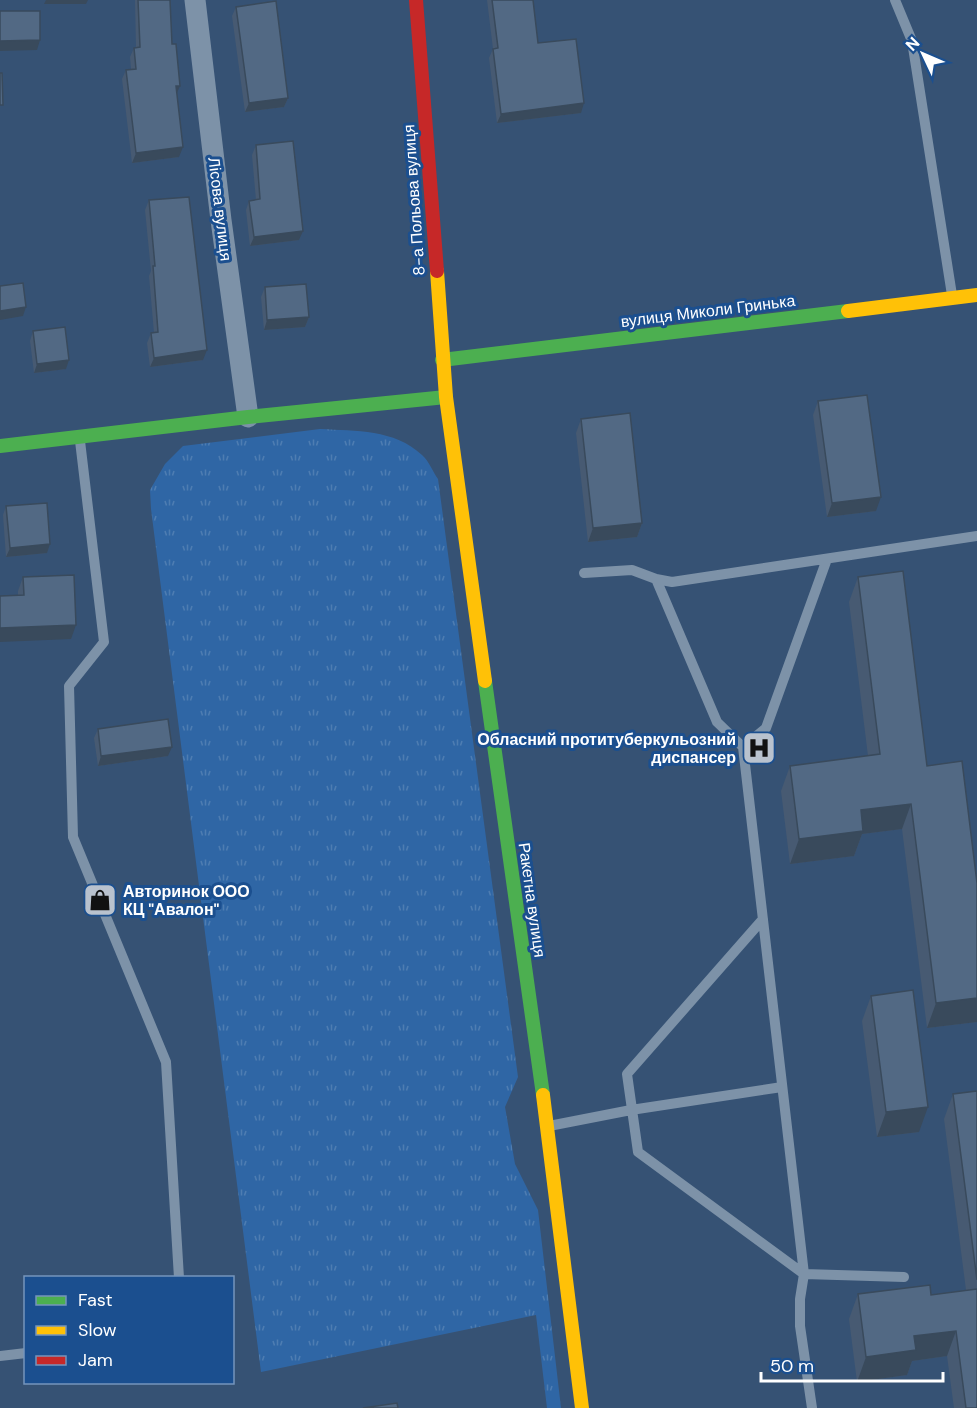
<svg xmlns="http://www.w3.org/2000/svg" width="977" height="1408" viewBox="0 0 977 1408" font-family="'DM Sans',sans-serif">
  <defs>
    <pattern id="grass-tufts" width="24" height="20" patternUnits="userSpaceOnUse" patternTransform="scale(1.5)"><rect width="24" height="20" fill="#2f66a5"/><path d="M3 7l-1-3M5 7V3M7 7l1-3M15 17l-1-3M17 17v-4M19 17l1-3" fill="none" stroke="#4e7db2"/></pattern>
  </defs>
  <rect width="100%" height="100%" fill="#365274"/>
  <!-- grass -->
  <path fill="url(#grass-tufts)" d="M320 429C356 431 394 429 422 455 429 461 433 472 438 479L518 1077 505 1107 515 1164 538 1210 561 1408H547L536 1315 261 1372 151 509 150 490 165 464 183 446Z"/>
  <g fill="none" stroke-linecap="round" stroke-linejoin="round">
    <!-- lane -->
    <path stroke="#7d92a8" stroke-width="10" d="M895 0 912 41 952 295
      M80 441 104 642 69 686 73 837 166 1062 179 1278
      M584 573 632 570 656 579 672 582 977 536
      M656 579 717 722 743 747 804 1274 800 1299V1326L812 1408
      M743 747 766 728 827 559
      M763 919 627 1074 638 1152 804 1274 904 1277
      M549 1126 631 1110 782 1087
      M0 1356 26 1353"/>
    <!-- street -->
    <path stroke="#7d92a8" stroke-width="21" d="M195 0 221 220 248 417"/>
    <!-- fast -->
    <path stroke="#4caf50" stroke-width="14" d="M442 360 848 311
      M0 446 248 417 446 397
      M485 681 543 1095"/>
    <!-- slow -->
    <path stroke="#ffc107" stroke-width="14" d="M437 271 446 397 485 681
      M848 311 977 295
      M543 1095 582 1408"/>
    <!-- jam -->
    <path stroke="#c62828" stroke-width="14" d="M416 0 437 271"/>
  </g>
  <!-- wall -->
  <path fill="#475a72" d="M135 0H170L172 44 177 94 179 157 132 163 122 79 126 70 131 69 130 57 134 48H136Z
    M487 0H533L538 43 581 113 497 123 489 58 493 49Z
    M236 7 288 98 284 107 245 112 232 16Z
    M256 145 299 240 250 246 246 210 249 201 256 200 252 155Z
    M149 200 203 360 150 367 147 343 151 333H154L149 276 151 271 145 210Z
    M265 287 309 317 305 327 264 330 261 297Z
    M33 331 66 369 34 373 30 341Z
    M818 401 876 511 827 517 813 415Z
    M581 419 642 523 637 537 588 542 576 433Z
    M6 506 47 553 6 557 3 515Z
    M23 577 71 639 18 595V591Z
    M858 577 927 766 977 1022 927 1028 902 829 862 834 854 856 790 864 781 791 790 766 868 756 849 602Z
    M98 729 168 756 98 766 94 738Z
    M871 996 919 1132 877 1137 862 1021Z
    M977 1091V1408H954L947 1356 912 1361 907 1375 857 1382 849 1319 858 1294 931 1295 966 1290 944 1119 953 1094Z"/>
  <!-- shaded-wall -->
  <path fill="#394a5c" d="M46 0H88L86 4H44Z
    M40 40 37 50 0 51V41Z
    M176 86H180L176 95Z
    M288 98 284 107 245 112 249 103Z
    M584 103 581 113 497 123 501 114Z
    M183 147 179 157 132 163 136 153Z
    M303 231 299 240 250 246 254 237Z
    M26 307 23 316 0 320V311Z
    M309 317 305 327 264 330 267 320Z
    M207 350 203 360 150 367 154 358Z
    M69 360 66 369 34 373 37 364Z
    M881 497 876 511 827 517 832 503Z
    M642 523 637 537 588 542 593 528Z
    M50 544 47 553 6 557 10 548Z
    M76 625 71 639 0 642V628Z
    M172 747 168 756 98 766 101 756Z
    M911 804 902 829 862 834 854 856 790 864 799 839 861 810Z
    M977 998V1022L927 1028 936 1003Z
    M928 1107 919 1132 877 1137 886 1112Z
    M956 1331 947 1356 912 1361 907 1375 857 1382 866 1357 914 1336Z"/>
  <!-- building -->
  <path fill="#526984" stroke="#394a5c" stroke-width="1.5" d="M138 0H170L172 44H176L180 86H176L183 147 136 153 126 70 136 69 134 48 140 47Z
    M492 0H533L538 43 576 39 584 103 501 114 493 49 498 48Z
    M276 1 288 98 249 103 236 7Z
    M0 11H40V40L0 41Z
    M0 73H2L3 105H0Z
    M293 141 303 231 254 237 249 201 260 199 256 145Z
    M189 197 207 350 154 358 151 333 158 332 153 266H155L149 200Z
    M23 283 26 307 0 311V286Z
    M306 284 309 317 267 320 265 287Z
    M65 327 69 360 37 364 33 331Z
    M867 395 881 497 832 503 818 401Z
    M630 413 642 523 593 528 581 419Z
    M47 503 50 544 10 548 6 506Z
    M903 571 927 766 962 761 977 883V998L936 1003 911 804 861 810 863 831 799 839 790 766 880 754 858 577Z
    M74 575 76 625 0 628V596L24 595 23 577Z
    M168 719 172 747 101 756 98 729Z
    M913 990 928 1107 886 1112 871 996Z
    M977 1091V1280L953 1094Z
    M930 1285 931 1295 977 1289V1408H966L956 1331 914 1336 916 1350 866 1357 858 1294Z
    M397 1403 398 1408H363Z"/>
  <!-- icons -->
  <defs>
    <symbol id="hospital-square" viewBox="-11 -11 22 22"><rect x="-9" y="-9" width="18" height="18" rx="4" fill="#b9c2ce" stroke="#1b4f8f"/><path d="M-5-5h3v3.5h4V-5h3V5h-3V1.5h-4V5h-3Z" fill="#111"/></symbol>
    <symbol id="shop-square" viewBox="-11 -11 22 22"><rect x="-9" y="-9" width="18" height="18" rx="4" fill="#b9c2ce" stroke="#1b4f8f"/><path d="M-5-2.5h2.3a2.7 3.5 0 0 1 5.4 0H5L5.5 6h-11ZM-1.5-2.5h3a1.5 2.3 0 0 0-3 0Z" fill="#111"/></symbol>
  </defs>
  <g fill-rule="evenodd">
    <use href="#hospital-square" x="740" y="729" width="38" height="38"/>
    <use href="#shop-square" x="81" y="881" width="38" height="38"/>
  </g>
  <g text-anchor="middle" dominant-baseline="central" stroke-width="6" stroke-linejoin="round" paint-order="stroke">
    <!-- street labels -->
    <g font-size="16" fill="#fff" stroke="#1b4f8f">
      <text transform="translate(414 200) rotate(-94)">8-а Польова вулиця</text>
      <text transform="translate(220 209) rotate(83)">Лісова вулиця</text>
      <text transform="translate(708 311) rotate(-7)">вулиця Миколи Гринька</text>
      <text transform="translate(532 900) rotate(82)">Ракетна вулиця</text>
    </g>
    <!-- poi labels -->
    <g font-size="16" font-weight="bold" fill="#fff" stroke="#1b4f8f" text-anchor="end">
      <text x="736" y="739">Обласний протитуберкульозний<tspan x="736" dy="18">диспансер</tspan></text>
      <text x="123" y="891" text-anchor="start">Авторинок ООО<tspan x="123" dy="18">КЦ "Авалон"</tspan></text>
    </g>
  </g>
  <!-- legend -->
  <rect x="24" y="1276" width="210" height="108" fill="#1b4f8f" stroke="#7695bc" stroke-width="1.5"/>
  <rect x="36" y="1296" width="30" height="9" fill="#4caf50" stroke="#7695bc" stroke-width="1.5"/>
  <text x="78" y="1306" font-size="18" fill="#ffffff">Fast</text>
  <rect x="36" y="1326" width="30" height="9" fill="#ffc107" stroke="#7695bc" stroke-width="1.5"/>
  <text x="78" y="1336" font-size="18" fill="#ffffff">Slow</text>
  <rect x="36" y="1356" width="30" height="9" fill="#c62828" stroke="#7695bc" stroke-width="1.5"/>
  <text x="78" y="1366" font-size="18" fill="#ffffff">Jam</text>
  <!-- north arrow -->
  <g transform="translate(923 54) rotate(314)" stroke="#1b4f8f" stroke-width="4.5" paint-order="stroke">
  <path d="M0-4.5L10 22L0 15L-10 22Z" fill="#ffffff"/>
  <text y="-9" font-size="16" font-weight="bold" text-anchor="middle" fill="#ffffff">N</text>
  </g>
  <!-- scale -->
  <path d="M761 1372v9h182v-9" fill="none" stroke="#ffffff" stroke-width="3"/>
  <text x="770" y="1372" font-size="18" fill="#ffffff" stroke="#1b4f8f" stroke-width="4.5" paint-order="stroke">50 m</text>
</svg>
